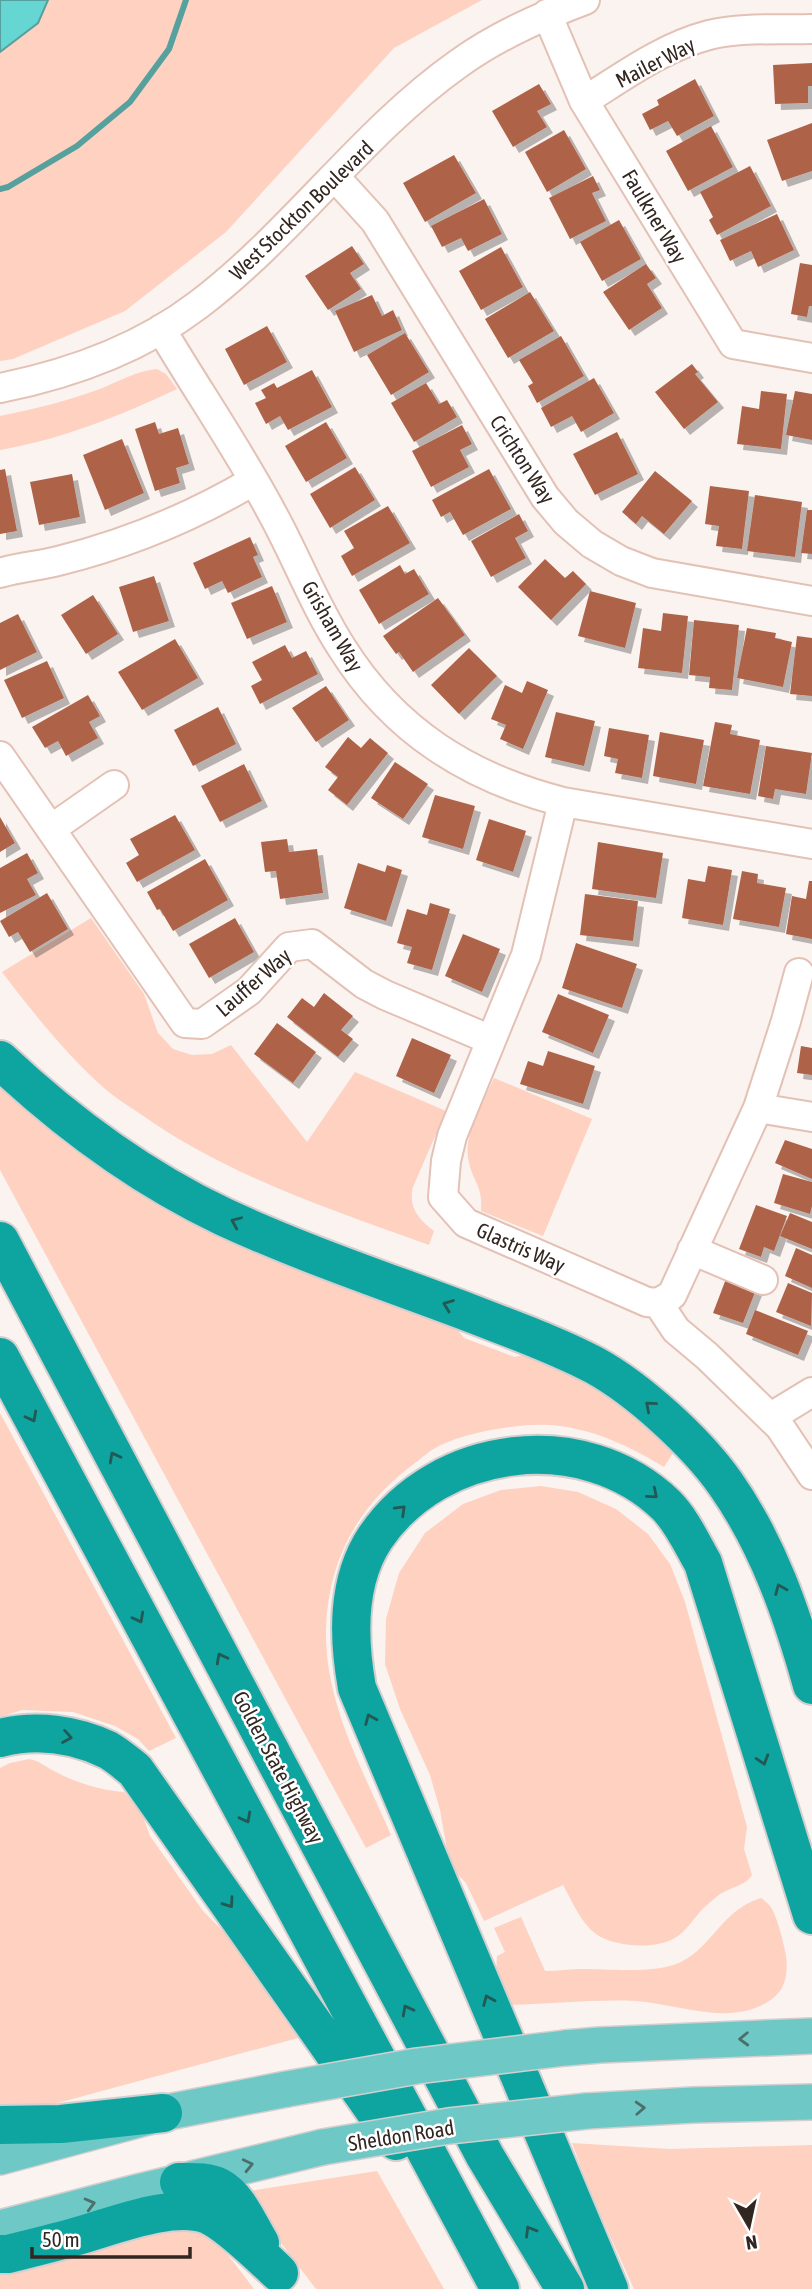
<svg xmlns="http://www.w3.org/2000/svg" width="812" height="2289" viewBox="0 0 812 2289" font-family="'Asap Condensed',sans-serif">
  <defs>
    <filter id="shadow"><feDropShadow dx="6" dy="6" stdDeviation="0" flood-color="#0004"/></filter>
  </defs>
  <rect width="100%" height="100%" fill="#faf3f0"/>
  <!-- green -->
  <path fill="#fed1c1" d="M48 0H482L394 48 226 232 125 311 13 359 0 361V52L38 23Z
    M157 369 166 374 177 389C119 416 63 439 0 450V416C35 409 67 401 100 389 119 381 137 371 157 369Z
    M91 918 144 994 158 1033 173 1049 192 1055 212 1054 231 1045 307 1142 355 1072 446 1111 413 1187C408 1207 418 1219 434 1231L429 1245C329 1209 226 1175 139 1113 127 1105 114 1097 104 1088 66 1054 33 1013 2 972Z
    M0 1078 450 1320 464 1338 515 1357 533 1352 581 1378 628 1408 675 1450 664 1467C629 1446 592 1428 550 1425 520 1423 464 1432 437 1447 429 1451 422 1458 415 1463 359 1504 328 1559 326 1629 324 1702 363 1770 391 1835L366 1848 0 1170Z
    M494 1078 592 1119 543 1236 481 1211C483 1187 474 1183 469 1163 462 1134 483 1103 494 1078Z
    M0 1413 176 1738 149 1751 138 1739 115 1726 73 1712 22 1710 0 1717Z
    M541 1486 578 1492 616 1509 648 1534 670 1564 685 1602 747 1827 744 1849 752 1875C745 1886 731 1887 720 1894 716 1897 712 1901 708 1904 697 1913 690 1927 678 1936 659 1950 616 1948 596 1934 581 1923 572 1901 563 1885L484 1921 466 1883 453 1870 449 1861 440 1810 430 1775 400 1709 385 1664 386 1619 399 1573 425 1533 463 1504 501 1490Z
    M29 1759C40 1761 44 1766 54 1771 71 1781 103 1791 124 1792L141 1811 150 1836 203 1911 225 1933 298 2038 28 2111 0 2108V1768L10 1763Z
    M761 1898C765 1901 770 1905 772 1909 778 1920 784 1944 786 1956 788 1972 786 1989 772 1999 733 2028 679 2004 636 2001 594 1999 550 2004 507 2005L496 1977 497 1956 505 1952 494 1928 521 1917 545 1971C558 1971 571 1969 583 1969 611 1969 656 1974 681 1962 713 1946 722 1910 761 1898Z
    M572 2143 670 2149 812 2145V2289H634L590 2192Z
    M377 2171 444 2289H316L246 2197 249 2191Z
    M172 2228H202L222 2247 254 2289H0V2275Z"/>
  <!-- water -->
  <path fill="#65d6d2" stroke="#56a19d" stroke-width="2" d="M0 0H48L38 23 0 52Z"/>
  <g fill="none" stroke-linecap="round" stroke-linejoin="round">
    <!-- stream -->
    <path stroke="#56a19d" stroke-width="6" d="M0 189 8 187 77 146 130 102 169 49 186 0"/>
  </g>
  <!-- building -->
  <path fill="#ae644a" filter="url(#shadow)" d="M812 63V86H808V103L775 104 773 65Z
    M695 79 714 116 677 136 668 121 650 130 642 114 659 105 657 100Z
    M539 84 551 104 537 111 547 127 513 147 492 111Z
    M812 123V171L782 181 767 140Z
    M711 126 733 167 688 191 666 151Z
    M564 130 586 169 547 192 525 152Z
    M454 155 476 193 425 222 403 183Z
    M750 166 771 206 717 235 709 220 713 217 700 192Z
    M593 176 600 190 592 193 606 221 570 239 549 198Z
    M484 199 502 234 468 251 461 238 442 247 431 226Z
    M777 214 794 250 758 267 751 251 730 261 720 240Z
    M619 220 641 259 602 281 580 242Z
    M352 246 364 264 350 273 361 289 328 310 305 276Z
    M501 247 523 287 481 310 459 271Z
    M800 263 812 265V306H809L807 317 791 314Z
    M646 264 656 278 647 284 662 308 629 330 603 292Z
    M530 292 554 331 508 358 485 319Z
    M372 295 382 316 393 310 402 330 354 352 335 311Z
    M267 326 287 362 244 385 225 349Z
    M405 333 429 372 391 395 367 355Z
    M561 336 584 376 537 403 528 386 533 383 519 360Z
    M692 364 698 372 695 374 718 402 684 429 655 392Z
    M312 370 332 407 288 430 280 416 266 424 255 403 266 398 261 390 274 383 277 388Z
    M594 378 614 413 581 432 572 416 551 427 541 408Z
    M426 383 439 404 447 400 457 417 414 442 391 403Z
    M761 391 787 394 781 449 737 444 742 406 759 409Z
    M795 391 812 394V440L786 435Z
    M155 422 159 434 178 428 189 464 176 468 180 483 155 491 135 429Z
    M326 422 347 458 306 482 285 446Z
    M462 425 472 444 460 450 469 467 431 487 412 451Z
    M617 432 638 474 595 495 573 454Z
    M122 439 144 493 105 510 83 455Z
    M355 467 375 500 330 528 310 494Z
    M5 469 17 531 0 534V470Z
    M489 469 511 509 463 535 450 512 441 517 432 500Z
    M655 471 692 501 664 534 642 516 636 524 622 512Z
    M72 474 80 517 39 525 30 482Z
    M710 486 749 491 742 549 716 546 719 526 705 524Z
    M755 495 802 502 795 557 747 551Z
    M388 506 410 543 352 576 341 556 354 548 344 531Z
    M807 510H812V554L801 553Z
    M519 514 528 531 515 538 526 558 491 577 471 541Z
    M250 537 258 555 253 557 262 577 228 593 222 581 205 589 193 563Z
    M545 559 565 578 573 571 586 584 551 620 518 587Z
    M400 565 405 574 414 569 429 594 379 624 359 590Z
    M154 576 169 621 133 632 119 587Z
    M272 586 287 622 247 639 231 603Z
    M590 591 636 603 625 648 578 636Z
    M93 595 118 634 86 654 61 615Z
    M438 598 465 635 413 672 399 652 396 654 383 636Z
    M663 613 688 616 682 673 638 668 643 628 661 631Z
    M18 614 37 652 0 670V623Z
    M694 620 739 625 732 690 709 688 710 677 689 675Z
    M747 628 776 633 775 638 792 642 783 687 737 678Z
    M797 636 812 638V696L790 694Z
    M175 639 198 678 142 710 118 672Z
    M285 645 292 658 306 651 318 674 260 704 251 686 262 680 252 662Z
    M469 648 497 676 459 714 431 685Z
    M47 661 64 698 22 718 4 680Z
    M527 681 548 690 523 749 500 739 506 725 491 719 505 685 522 693Z
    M326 686 349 720 316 742 292 708Z
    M88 695 100 716 89 722 98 738 66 756 58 741 45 748 32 727Z
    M218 707 236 744 193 766 174 730Z
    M556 712 595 721 584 766 545 757Z
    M715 722 732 725 730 734 760 740 750 794 703 786Z
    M609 728 649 735 642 778 615 773 618 759 604 756Z
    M660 732 704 740 696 784 653 776Z
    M348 737 361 748 370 738 388 753 347 805 328 790 338 777 325 767Z
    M766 746 812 753 806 794 775 789 773 799 758 796Z
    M395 762 428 784 403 819 371 798Z
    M244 764 262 801 220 822 201 786Z
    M435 795 475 806 463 849 422 837Z
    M175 815 195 850 137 882 126 863 139 855 130 839Z
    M0 817 15 843 0 852Z
    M489 819 526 831 513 872 476 860Z
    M287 839 289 852 317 849 323 893 280 899 276 871 265 872 261 842Z
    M598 842 663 853 656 898 592 889Z
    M27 853 38 873 27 879 36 895 0 913V868Z
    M205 859 228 900 173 931 160 909 157 910 147 892Z
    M358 863 385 872 387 865 402 870 386 921 344 908Z
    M708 866 732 870 723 925 682 918 688 879 705 882Z
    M742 871 758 874 757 883 786 888 779 927 733 919Z
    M809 881H812V939L786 934 792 896 806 899Z
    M47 893 68 929 30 952 18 932 9 937 0 921Z
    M585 894 638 901 633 941 580 935Z
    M430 903 450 909 432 970 407 963 412 947 397 943 407 909 427 915Z
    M235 918 254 952 209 978 189 944Z
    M463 934 500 949 482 992 445 976Z
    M576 943 637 964 622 1008 562 988Z
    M324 993 353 1016 341 1030 353 1039 338 1057 287 1017 302 998 314 1007Z
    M558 994 609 1015 593 1053 542 1032Z
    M277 1023 316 1052 293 1083 254 1054Z
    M412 1038 451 1055 434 1093 396 1076Z
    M801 1046 812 1048V1075L797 1073Z
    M548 1051 595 1066 583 1104 520 1084 528 1061 543 1066Z
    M785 1140 812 1149V1179L775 1163Z
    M783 1174 812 1182V1206L810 1214 774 1203Z
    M756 1205 787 1216 774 1251 764 1247 761 1257 739 1249Z
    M790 1213 812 1222V1249L780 1236Z
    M796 1248 812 1255V1288L785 1276Z
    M729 1271 759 1282 743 1323 713 1313Z
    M788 1283 812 1293 811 1326 776 1312Z
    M755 1310 808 1331 798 1355 746 1334Z"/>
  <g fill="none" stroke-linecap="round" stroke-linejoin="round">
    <defs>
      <path id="minor" d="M547 14 584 101 733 344 812 358
        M584 101C624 76 663 47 709 35 742 27 778 30 812 29
        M335 177 375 221 545 497 566 522 592 544 621 561 652 573 812 601
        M161 329C197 390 238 449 271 511 296 556 314 605 342 648 394 731 469 778 563 802L812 844
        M0 388C70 374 140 349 198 305 292 234 362 132 458 64 497 36 540 17 585 0
        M0 573C19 567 39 566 58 561 127 544 192 517 253 481
        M0 756 185 1023 202 1024 249 991 289 947 312 944 364 984 385 995 491 1040
        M563 802 526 955 452 1136 446 1161 443 1197 466 1223 647 1302 658 1303 672 1295 758 1108 786 1021 799 973
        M51 829 114 785
        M758 1108 812 1117
        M692 1250 763 1280
        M658 1303 676 1330 707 1356 780 1427 812 1475
        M771 1417 812 1392"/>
      <path id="major" d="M565 2048 600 2045 812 2036
        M587 2111 693 2105 812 2102
        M0 2157 163 2113 287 2089
        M0 2228 134 2193 323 2147"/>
      <path id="highway" d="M0 1060C68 1124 140 1177 224 1217 304 1254 388 1282 470 1313 511 1329 554 1344 594 1365 638 1389 696 1442 725 1483 768 1544 792 1614 812 1685
        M0 1241 485 2156 565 2289
        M0 1357 500 2289
        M0 1738C36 1729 74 1734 108 1750 117 1755 126 1763 135 1770L396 2141
        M0 2125 61 2124 163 2113
        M179 2182C192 2182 208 2181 219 2187 238 2197 249 2225 260 2243
        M0 2254H8C32 2248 57 2242 81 2235 116 2225 173 2202 208 2215 227 2223 263 2258 279 2273
        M609 2289 357 1688C348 1638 346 1582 375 1538 439 1443 584 1426 666 1505 682 1521 692 1544 703 1563L812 1915"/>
    </defs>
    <!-- minor casing -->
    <use href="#minor" stroke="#e3c1b5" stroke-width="32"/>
    <!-- major casing -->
    <use href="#major" stroke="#d2cfce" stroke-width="38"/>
    <!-- highway casing -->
    <use href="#highway" stroke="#d2cfce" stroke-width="42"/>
    <!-- minor -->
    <use href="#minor" stroke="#fff" stroke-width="28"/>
    <!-- major -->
    <use href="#major" stroke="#6ec8c6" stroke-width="35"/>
    <!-- highway -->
    <use href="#highway" stroke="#0ea4a0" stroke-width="38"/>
    <defs>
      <path id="major-bridge" d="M287 2089 417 2066 565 2048
        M323 2147 449 2126 587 2111"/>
    </defs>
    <!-- major-bridge casing -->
    <use href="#major-bridge" stroke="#d2cfce" stroke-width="38" stroke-linecap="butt"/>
    <!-- major-bridge -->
    <use href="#major-bridge" stroke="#6ec8c6" stroke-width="35"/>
  </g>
  <!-- one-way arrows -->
  <defs><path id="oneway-chevron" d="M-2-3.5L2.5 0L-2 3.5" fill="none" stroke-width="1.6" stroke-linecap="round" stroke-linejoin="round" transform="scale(1.75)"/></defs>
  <g stroke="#245854">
    <use href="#oneway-chevron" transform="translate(236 1222) rotate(-157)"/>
    <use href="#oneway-chevron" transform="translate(448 1305) rotate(-159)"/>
    <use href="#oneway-chevron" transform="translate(650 1406) rotate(-139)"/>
    <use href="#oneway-chevron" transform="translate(32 1417) rotate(62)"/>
    <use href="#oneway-chevron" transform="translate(114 1457) rotate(-118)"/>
    <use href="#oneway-chevron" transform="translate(653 1494) rotate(40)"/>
    <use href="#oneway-chevron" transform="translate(401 1510) rotate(-44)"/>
    <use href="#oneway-chevron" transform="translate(780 1589) rotate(-113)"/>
    <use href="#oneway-chevron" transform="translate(139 1618) rotate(62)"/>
    <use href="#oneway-chevron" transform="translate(221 1658) rotate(-118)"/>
    <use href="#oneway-chevron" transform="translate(370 1719) rotate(-113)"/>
    <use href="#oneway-chevron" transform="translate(67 1737) rotate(10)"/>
    <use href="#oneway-chevron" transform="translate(763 1760) rotate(73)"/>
    <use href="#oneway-chevron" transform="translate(246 1818) rotate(62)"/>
    <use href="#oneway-chevron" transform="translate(229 1903) rotate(55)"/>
    <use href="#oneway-chevron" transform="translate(488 2000) rotate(-113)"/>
    <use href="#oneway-chevron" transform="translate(407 2010) rotate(-118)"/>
    <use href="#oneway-chevron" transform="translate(530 2231) rotate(-121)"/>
  </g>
  <g stroke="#4d6f6b">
    <use href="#oneway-chevron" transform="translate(744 2039) rotate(178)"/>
    <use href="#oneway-chevron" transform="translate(640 2108) rotate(-3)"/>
    <use href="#oneway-chevron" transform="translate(248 2165) rotate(-13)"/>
    <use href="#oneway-chevron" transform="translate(90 2204) rotate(-15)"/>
  </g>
  <g text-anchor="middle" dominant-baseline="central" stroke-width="5" stroke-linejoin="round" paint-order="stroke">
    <!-- street labels -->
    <g font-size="21" fill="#322621" stroke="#fff">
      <text transform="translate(655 62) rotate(-27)">Mailer Way</text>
      <text transform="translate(301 210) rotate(-44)">West Stockton Boulevard</text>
      <text transform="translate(655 216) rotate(59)">Faulkner Way</text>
      <text transform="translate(523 459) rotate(57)">Crichton Way</text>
      <text transform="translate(333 626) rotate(60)">Grisham Way</text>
      <text transform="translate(253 982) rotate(-41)">Lauffer Way</text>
      <text transform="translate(521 1247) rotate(24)">Glastris Way</text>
      <text transform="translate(279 1767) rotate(62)">Golden State Highway</text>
      <text transform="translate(401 2135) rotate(-9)">Sheldon Road</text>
    </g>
  </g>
  <!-- north arrow -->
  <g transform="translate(749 2226) rotate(171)" stroke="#ffffff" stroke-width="5" paint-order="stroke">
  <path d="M0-5L12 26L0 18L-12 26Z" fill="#322621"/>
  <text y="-10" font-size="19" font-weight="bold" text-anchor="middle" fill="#322621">N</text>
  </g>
  <!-- scale -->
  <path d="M32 2247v10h158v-10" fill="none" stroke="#322621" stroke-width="3.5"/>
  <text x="42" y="2247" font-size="21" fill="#322621" stroke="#ffffff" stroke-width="5" paint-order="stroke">50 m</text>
</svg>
